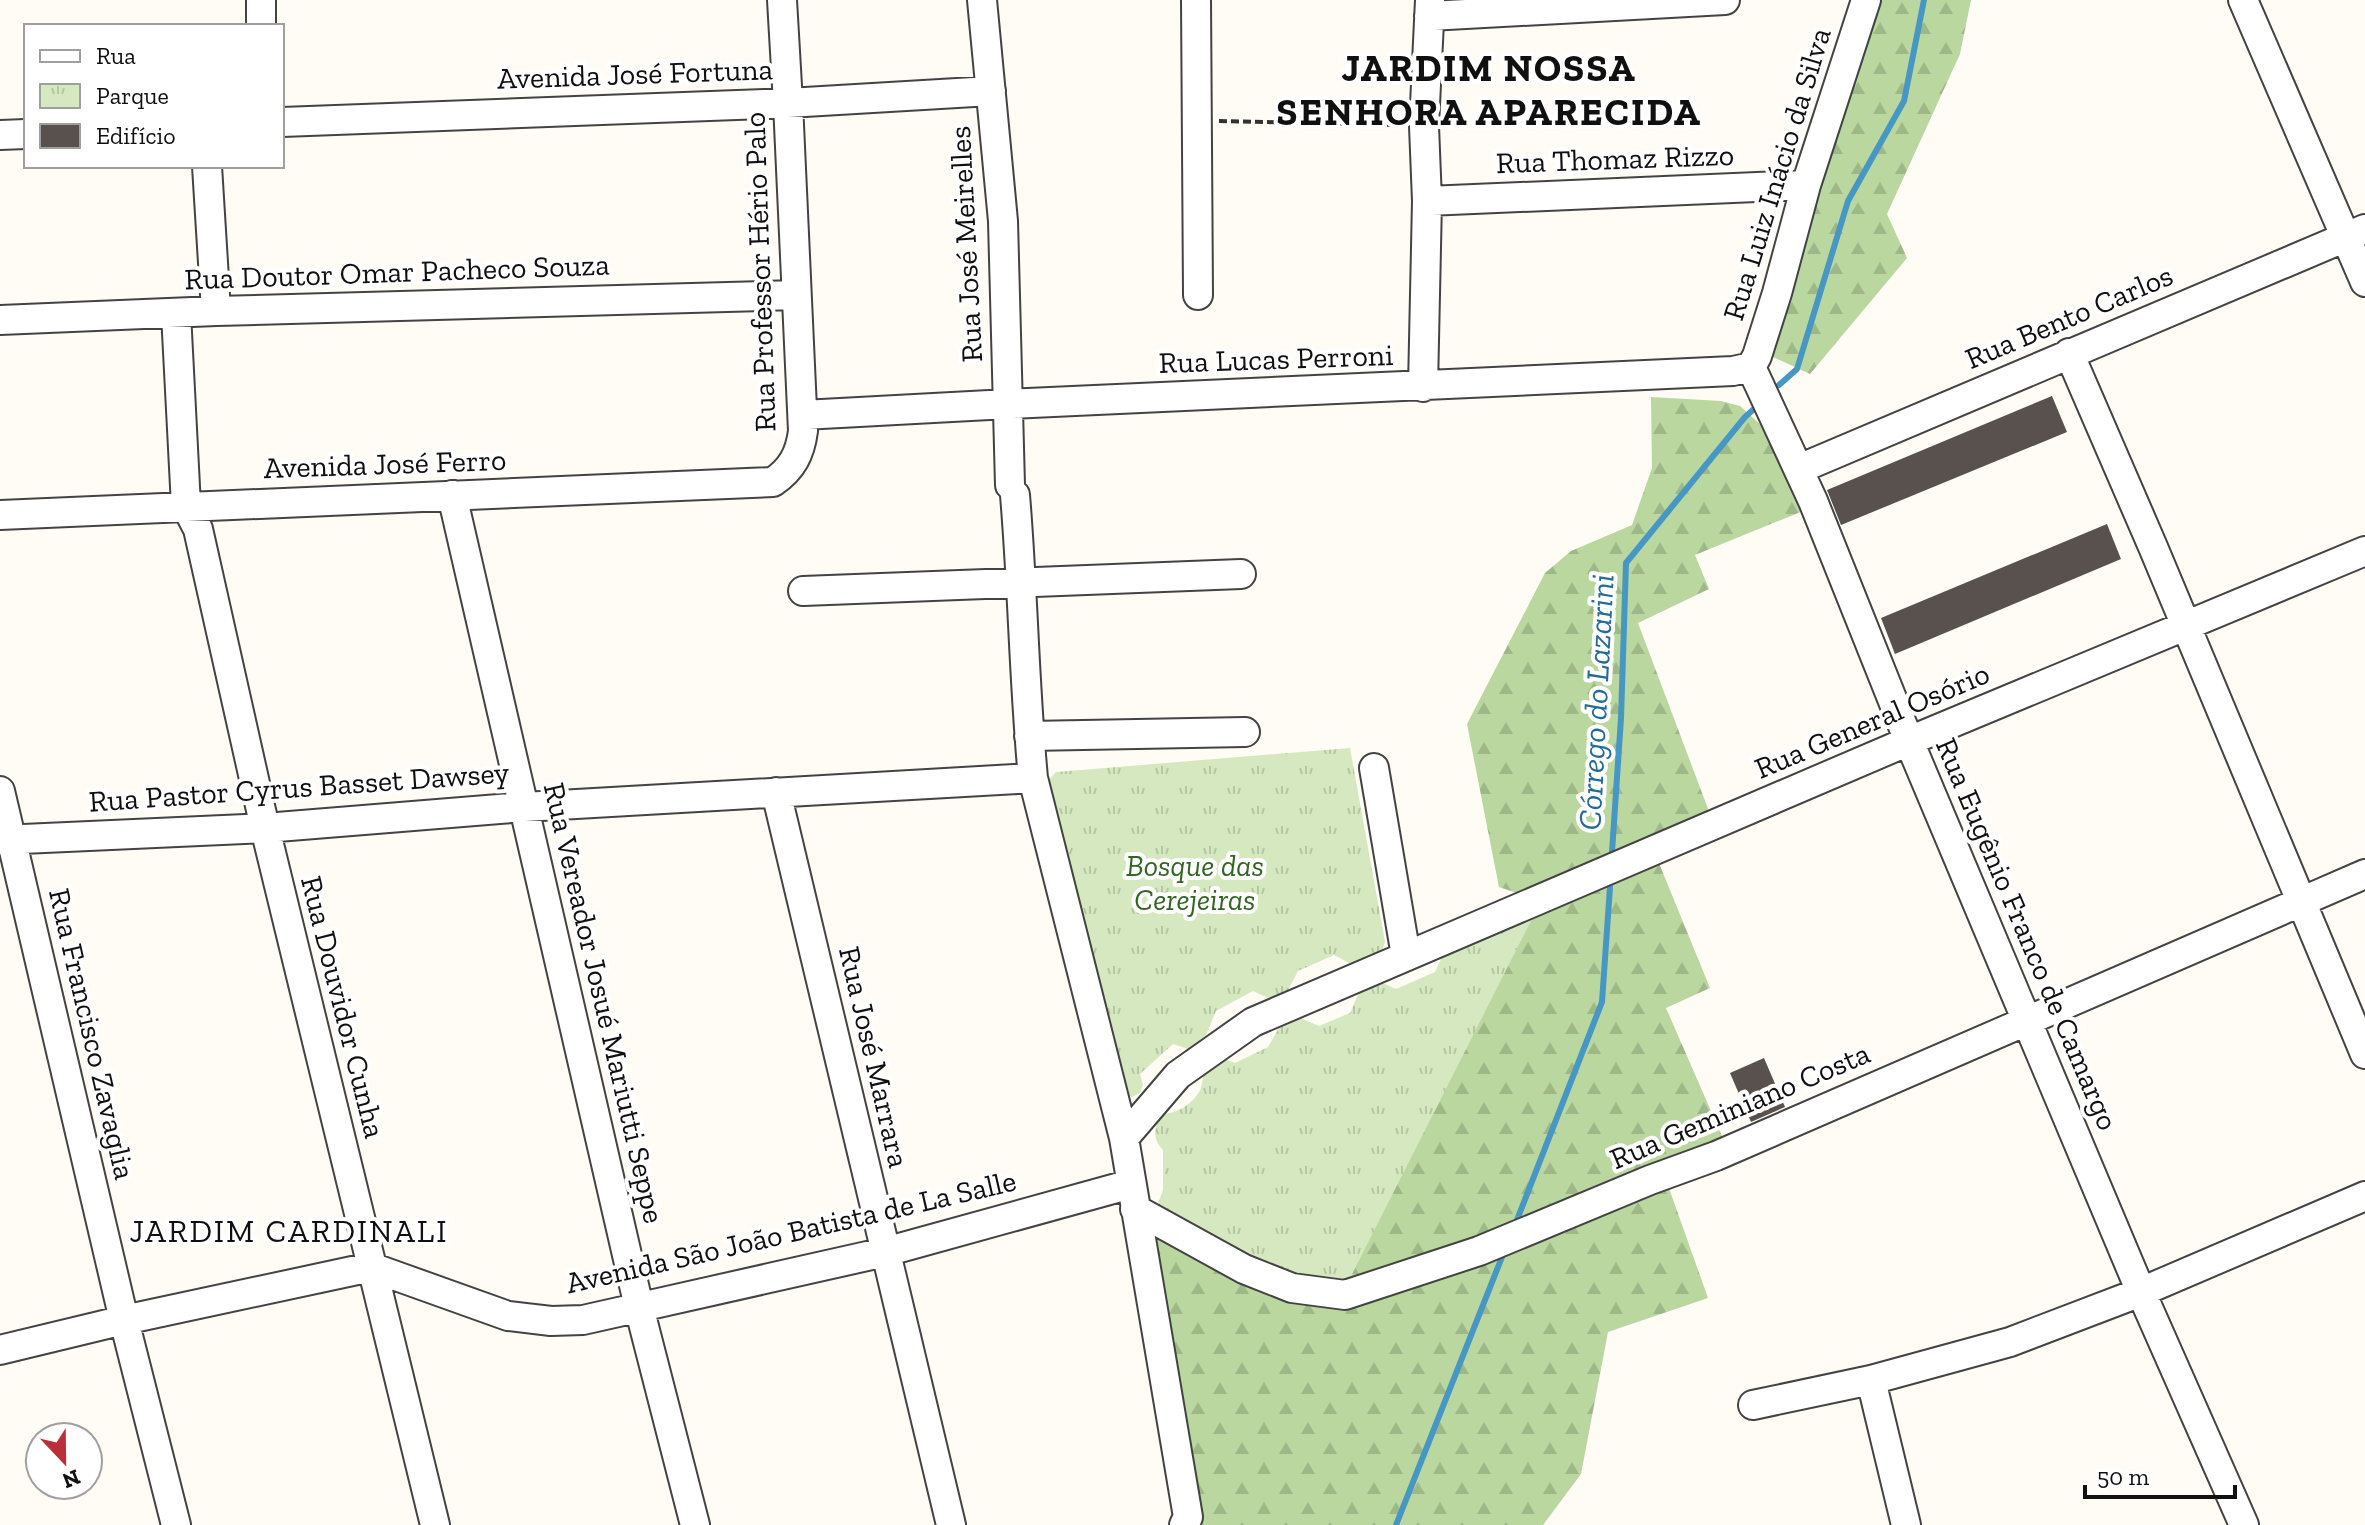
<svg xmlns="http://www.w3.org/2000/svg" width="2365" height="1525" viewBox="0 0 2365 1525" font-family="'Zilla Slab',serif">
  <defs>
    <pattern id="forest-firs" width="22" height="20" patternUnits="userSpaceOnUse" patternTransform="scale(2)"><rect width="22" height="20" fill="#bad79f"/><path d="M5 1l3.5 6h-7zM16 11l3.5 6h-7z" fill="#9fb888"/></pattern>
    <pattern id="park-tufts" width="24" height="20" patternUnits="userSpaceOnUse" patternTransform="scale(2)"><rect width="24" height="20" fill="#d5e8bf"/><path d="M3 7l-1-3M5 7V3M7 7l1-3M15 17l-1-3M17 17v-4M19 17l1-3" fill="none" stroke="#b6c6a3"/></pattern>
  </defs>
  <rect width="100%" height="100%" fill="#fefcf4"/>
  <!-- forest -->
  <path fill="url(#forest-firs)" d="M1874 0H1971L1960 54 1887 214 1907 258 1810 374 1773 357V337Z
    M1651 397 1721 401 1740 406 1774 437 1803 511 1695 555 1709 589 1638 623 1713 822 1529 897 1499 887 1467 724 1545 573 1571 551 1632 525 1652 468Z
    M1654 851 1710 988 1666 1008 1728 1150 1665 1177 1708 1298 1608 1332 1581 1474 1543 1525H1184L1131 1225 1184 1251 1542 898Z"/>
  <!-- park -->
  <path fill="url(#park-tufts)" d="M1350 748 1385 942 1381 954 1353 965 1334 955 1298 971 1287 992 1270 999 1253 991 1216 1011 1206 1035 1188 1049 1173 1044 1140 1074 1143 1085 1140 1093 1132 1097 1118 1093 1047 782 1056 772Z
    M1534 915 1343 1292 1155 1233 1154 1214 1163 1190V1150C1151 1137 1155 1129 1161 1114 1176 1114 1191 1105 1199 1092 1203 1086 1203 1074 1204 1066L1220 1057 1235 1063 1268 1047 1281 1024 1296 1016 1319 1026 1350 1013 1360 990 1374 979 1396 989 1435 972 1443 955Z"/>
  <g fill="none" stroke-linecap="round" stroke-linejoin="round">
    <!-- stream -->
    <path stroke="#4797c5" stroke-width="6" d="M1779 385 1797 369 1848 201 1904 101 1924 0
      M1612 852 1621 718 1626 563 1745 417 1755 408
      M1515 1225 1602 1002 1610 887
      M1396 1525 1502 1257"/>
  </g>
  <!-- building -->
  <path fill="#58514d" d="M2052 396 2067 432 1841 525 1827 490Z
    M2107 524 2121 559 1895 654 1881 618Z
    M1764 1058 1785 1107 1751 1122 1730 1073Z"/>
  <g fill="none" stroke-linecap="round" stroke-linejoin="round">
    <defs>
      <path id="minor" d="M261 0V26
        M982 0 1003 221 1010 485
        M1196 0 1198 295
        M2243 0 2365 282
        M1429 16 1725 0
        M282 122 788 103 991 91
        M0 135 26 134
        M207 166 216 311
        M1427 201 1806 185
        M176 313 186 506 198 529 265 828 435 1525
        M0 320 216 311 796 295
        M2069 353 2153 547 2365 1054
        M1751 367 1813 501 1909 741 2141 1292 2244 1525
        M1751 367 1757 356 1777 293 1806 185 1866 0
        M1423 387 1427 201 1424 126 1430 0
        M803 415 1008 404 1733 371 1751 367
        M1799 469 2365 229
        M452 495 639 1307 695 1525
        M1015 495C1023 589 1024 684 1033 778L1124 1138 1188 1517 1184 1525
        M0 515 773 482C792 469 800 454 803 431L788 103 782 0
        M803 591 1241 574
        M1029 736 1245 732
        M1374 768 1406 956
        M0 791 124 1320 176 1525
        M776 792 951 1525
        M0 840 265 828 524 807 1033 778
        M1124 1138 1178 1075 1253 1022 1909 741 2365 551
        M1135 1209 1244 1269 1292 1288 1345 1295 1479 1251 1650 1180 1716 1156 2365 874
        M0 1350 124 1320 371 1267 508 1316 551 1321 583 1320 885 1252 1131 1184
        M1871 1380 1906 1525
        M1753 1405 1871 1380 2010 1342 2141 1292 2365 1196"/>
    </defs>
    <!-- minor casing -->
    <use href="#minor" stroke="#434343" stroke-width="32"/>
    <!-- path -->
    <path stroke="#323232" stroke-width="4" stroke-dasharray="8 4" stroke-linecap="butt" d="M1219 121 1402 125"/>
    <!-- minor -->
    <use href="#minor" stroke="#fff" stroke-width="28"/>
  </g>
  <g text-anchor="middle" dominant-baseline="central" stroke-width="8" stroke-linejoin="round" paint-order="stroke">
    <!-- street labels -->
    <g font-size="30" fill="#101010" stroke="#fff">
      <text transform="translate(635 74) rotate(-2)">Avenida José Fortuna</text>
      <text transform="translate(1615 159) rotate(-2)">Rua Thomaz Rizzo</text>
      <text transform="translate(1777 174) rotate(-73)">Rua Luiz Inácio da Silva</text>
      <text transform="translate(966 244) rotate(-93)">Rua José Meirelles</text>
      <text transform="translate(397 272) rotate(-2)">Rua Doutor Omar Pacheco Souza</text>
      <text transform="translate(760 272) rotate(-92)">Rua Professor Hério Palo</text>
      <text transform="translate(2069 317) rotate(-23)">Rua Bento Carlos</text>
      <text transform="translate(1276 359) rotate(-2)">Rua Lucas Perroni</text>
      <text transform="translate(385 464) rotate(-2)">Avenida José Ferro</text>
      <text transform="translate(1872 721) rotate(-23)">Rua General Osório</text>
      <text transform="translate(299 787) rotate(-4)">Rua Pastor Cyrus Basset Dawsey</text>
      <text transform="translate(2027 934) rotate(67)">Rua Eugênio Franco de Camargo</text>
      <text transform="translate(604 1003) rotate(77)">Rua Vereador Josué Mariutti Seppe</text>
      <text transform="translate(343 1007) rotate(76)">Rua Douvidor Cunha</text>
      <text transform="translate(92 1034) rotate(77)">Rua Francisco Zavaglia</text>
      <text transform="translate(874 1057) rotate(77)">Rua José Marrara</text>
      <text transform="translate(1740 1106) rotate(-23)">Rua Geminiano Costa</text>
      <text transform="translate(791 1232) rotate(-13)">Avenida São João Batista de La Salle</text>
    </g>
    <!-- park labels -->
    <g font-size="30" font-style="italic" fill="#336523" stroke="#fff">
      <text x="1195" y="866">Bosque das<tspan x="1195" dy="34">Cerejeiras</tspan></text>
    </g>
    <!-- water labels -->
    <g font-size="32" font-style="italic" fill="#206a9c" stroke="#fff">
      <text transform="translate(1596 702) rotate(-87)">Córrego do Lazarini</text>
    </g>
    <!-- neighbourhood labels -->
    <g font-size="32" letter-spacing="2" fill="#101010" stroke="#fff">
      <text x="289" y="1231">JARDIM CARDINALI</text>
    </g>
    <!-- district labels -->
    <g font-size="38" font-weight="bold" letter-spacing="2" fill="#101010" stroke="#fff">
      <text x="1489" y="68">JARDIM NOSSA<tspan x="1489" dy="44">SENHORA APARECIDA</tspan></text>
    </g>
  </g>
  <!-- legend -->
  <rect x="24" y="24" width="260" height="144" fill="#ffffff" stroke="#9f9f9f" stroke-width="2"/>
  <rect x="40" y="50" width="40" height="12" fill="#ffffff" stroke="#9f9f9f" stroke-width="2"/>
  <text x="96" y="64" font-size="24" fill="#101010">Rua</text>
  <rect x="40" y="84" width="40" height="24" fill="url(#park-tufts)" stroke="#9f9f9f" stroke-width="2"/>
  <text x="96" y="104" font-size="24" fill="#101010">Parque</text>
  <rect x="40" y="124" width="40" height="24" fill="#58514d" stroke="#9f9f9f" stroke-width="2"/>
  <text x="96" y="144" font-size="24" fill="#101010">Edifício</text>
  <!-- north arrow -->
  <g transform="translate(64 1461) rotate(158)"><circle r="38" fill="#ffffff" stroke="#9f9f9f" stroke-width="2"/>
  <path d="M0-6L14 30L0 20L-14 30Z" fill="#b9303b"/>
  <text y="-12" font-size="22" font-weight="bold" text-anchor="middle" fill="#101010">N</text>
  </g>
  <!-- scale -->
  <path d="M2085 1485v12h150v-12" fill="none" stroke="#101010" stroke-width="4"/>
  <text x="2097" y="1485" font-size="24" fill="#101010" stroke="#ffffff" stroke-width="6" paint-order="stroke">50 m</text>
</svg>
